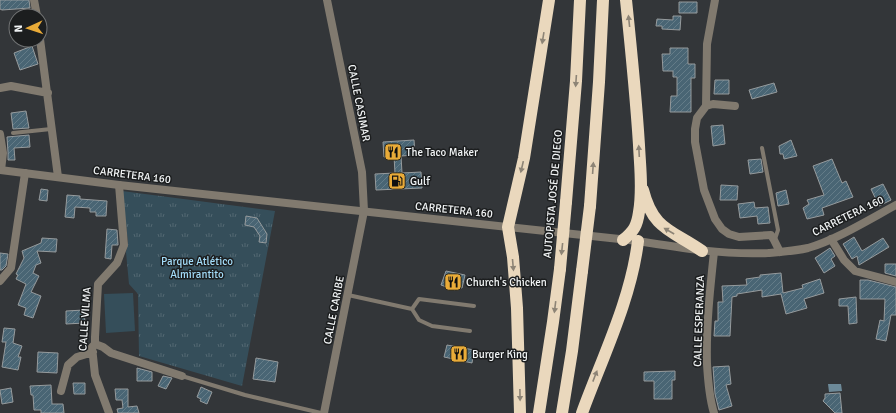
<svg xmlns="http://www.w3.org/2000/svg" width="896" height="413" viewBox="0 0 896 413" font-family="Signika,sans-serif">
  <defs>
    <pattern id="park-tufts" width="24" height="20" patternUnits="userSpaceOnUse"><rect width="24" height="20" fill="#354e5a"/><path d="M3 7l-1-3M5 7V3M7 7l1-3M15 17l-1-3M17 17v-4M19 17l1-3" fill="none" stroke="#536872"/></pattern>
    <pattern id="building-hatch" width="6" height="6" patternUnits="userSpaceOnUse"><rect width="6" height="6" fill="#496574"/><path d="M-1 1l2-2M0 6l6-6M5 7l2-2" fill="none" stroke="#647c88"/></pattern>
  </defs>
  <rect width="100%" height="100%" fill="#333639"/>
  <!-- grass -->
  <path fill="#354e5a" d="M133 293 135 331 106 333 104 294Z"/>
  <!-- park -->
  <path fill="url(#park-tufts)" d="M122 191 275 211 242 386 139 356 138 294 129 284 126 252 128 242Z"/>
  <!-- water -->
  <path fill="#6d8a99" d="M828 384H841L842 391 829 392Z"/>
  <!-- building -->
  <path fill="url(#building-hatch)" stroke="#969b9d" d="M0 0H29L30 8 2 10 0 9Z
    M679 2H697V13H679Z
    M673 16H681L680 30 662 29V26H656L657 19 673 20Z
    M32 46 38 64 20 70 14 53Z
    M670 48H688V64H695V78H691V112H670L671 96H677V77H673V71H663L662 54H670Z
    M715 80H729V94H714Z
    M774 83 777 92 752 99 749 90Z
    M26 111 29 128 13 129 11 113Z
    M723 125 725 144 713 146 711 126Z
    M29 135 30 147 14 148 15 160H8V152L7 137Z
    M414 140 415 155 401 156 402 173 421 172 422 188 376 190 375 174 395 173 394 156 384 157 383 142Z
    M791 140 797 156 784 159 783 154H780L779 146Z
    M761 159 763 172 750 174 748 160Z
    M832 159 842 183 846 181 853 197 822 208 824 215 807 219 803 208 809 204 807 200 824 195 813 166Z
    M883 184 891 200 879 206 871 189Z
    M721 185 738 186 737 200H720Z
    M41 189 48 190 47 201 39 200Z
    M786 190 789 204 778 206 776 193Z
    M67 195 80 196V199L107 201 106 216H96V212H90V208L75 207 74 218 65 217Z
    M754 202 755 208 768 207 770 223 758 224 757 216 740 218 738 204Z
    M246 216 257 218 267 234 266 243 259 242 260 236 254 227 245 225Z
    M107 229 117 230 118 244V245H112L111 259 105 258Z
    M854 237 862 251 883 238 889 247 859 265 857 256 852 259 843 244Z
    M42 238 57 239 56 252 37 251 41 263 36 265 33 273 39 276 31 292 41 296 33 318 24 315 26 308 18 305 26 284 16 279 18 275 16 274 24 258 22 251 41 243Z
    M830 248 835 256 831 259 835 266 824 273 815 258Z
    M0 253 8 254 6 266 2 270H0Z
    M885 264H896V276L885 273Z
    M446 271 465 275 462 288 456 287 455 290 441 285Z
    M781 273 783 293 803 288 802 285 820 279 824 293 804 299 807 308 786 314 781 294 762 297V290L737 294V296L732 297 730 336H714L715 321H718V302H723L722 286 747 285 746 279 760 277V275Z
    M860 280H868L896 287V315H891L886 341 876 339 880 320 884 321 885 299H860Z
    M856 297 857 323 849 324 848 306H839V299Z
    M84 310 85 323 66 324V311Z
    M4 328 15 329 13 343 22 346 18 357H21L18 370 2 367 6 342H2Z
    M447 345 474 350 472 363 444 357Z
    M38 352 58 353 57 373 37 372Z
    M256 358 278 362 275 382 253 379Z
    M729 366 731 384 726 385 732 406 719 410 715 394 713 367Z
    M137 368 152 372V381H137Z
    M675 371V380H672V399H654V381H644V372Z
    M163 376 172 378 166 389 158 386Z
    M73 383H85V394H74Z
    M51 385 52 404H63L64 413H41V410H34L33 395H31L30 386Z
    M201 387 212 392 207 404 200 401 201 399 197 397Z
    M11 388 13 402 2 404 0 390Z
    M115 389H128V407L137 406 139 413H118L117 409 123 408 122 400H116Z
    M840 393 842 413H835L823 401 825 398V394Z"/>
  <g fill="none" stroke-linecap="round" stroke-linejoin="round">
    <!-- service -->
    <path stroke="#817a6f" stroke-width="4" d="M13 133 51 129
      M762 148 778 230 775 239
      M348 295 412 309 419 320 432 326 470 331
      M412 309 419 299 474 306
      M182 376 245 395 321 413"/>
    <!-- minor -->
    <path stroke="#817a6f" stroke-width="8" d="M34 0 37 16
      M715 0 707 44 706 106 697 118 695 129V142L704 190 715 219 722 229 729 234 739 237 771 235 774 240 780 252
      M40 39 58 177
      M0 88 11 86 48 93
      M706 106 713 104 735 106
      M0 134 3 153 1 170
      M831 239 844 260 855 271 896 282
      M714 252C710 289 706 327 707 364 708 381 709 397 714 413
      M0 281 11 268 25 173
      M95 344 103 347 111 353 182 376
      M61 391 68 365 77 357 93 352
      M109 413 95 375 92 347 95 344V337L98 284 117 263 124 245 119 185
      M324 413 364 211 362 172 327 0"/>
    <!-- tertiary -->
    <path stroke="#817a6f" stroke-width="8" d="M0 170 119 185 638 241C681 248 724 255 768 253 781 252 795 251 808 248 836 240 870 219 896 205"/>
    <!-- motorway -->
    <path stroke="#ead8bd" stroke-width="12" d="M643 190C653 230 672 230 702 251
      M566 202 576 81 580 0
      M590 206 599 82 603 0
      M623 240C634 231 637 226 639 212 643 190 640 167 639 145 636 97 631 48 626 0
      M520 413 517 308 513 257 508 227 524 158 549 0
      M539 413 553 322 560 269
      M562 413 572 351 582 271
      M582 413C602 358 631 300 638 241"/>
    <!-- motorway-bridge -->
    <path stroke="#ead8bd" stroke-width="12" d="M560 269 566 202
      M582 271 590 206"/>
  </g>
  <!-- one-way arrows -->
  <defs><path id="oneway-solid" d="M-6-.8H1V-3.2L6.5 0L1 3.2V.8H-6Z"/></defs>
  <g fill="#8d8476">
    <use href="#oneway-solid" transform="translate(629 21) rotate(-96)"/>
    <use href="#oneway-solid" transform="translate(543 38) rotate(99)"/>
    <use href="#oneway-solid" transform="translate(576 81) rotate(94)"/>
    <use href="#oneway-solid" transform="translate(639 151) rotate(-93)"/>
    <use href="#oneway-solid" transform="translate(522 167) rotate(103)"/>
    <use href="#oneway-solid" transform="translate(593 168) rotate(-86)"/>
    <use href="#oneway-solid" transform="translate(669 231) rotate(-150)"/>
    <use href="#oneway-solid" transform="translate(562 249) rotate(96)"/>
    <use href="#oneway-solid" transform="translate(513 265) rotate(85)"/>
    <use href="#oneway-solid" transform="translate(555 307) rotate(97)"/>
    <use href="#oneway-solid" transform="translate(595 376) rotate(-69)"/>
    <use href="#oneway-solid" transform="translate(520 395) rotate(89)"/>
  </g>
  <!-- icons -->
  <defs>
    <symbol id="restaurant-square" viewBox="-11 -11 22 22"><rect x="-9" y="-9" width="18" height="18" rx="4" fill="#e9ab38" stroke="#1c1e1f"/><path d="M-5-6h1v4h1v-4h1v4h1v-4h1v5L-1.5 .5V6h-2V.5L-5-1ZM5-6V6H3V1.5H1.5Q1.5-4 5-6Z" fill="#111"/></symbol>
    <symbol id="fuel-square" viewBox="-11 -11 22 22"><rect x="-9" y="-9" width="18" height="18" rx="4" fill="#e9ab38" stroke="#1c1e1f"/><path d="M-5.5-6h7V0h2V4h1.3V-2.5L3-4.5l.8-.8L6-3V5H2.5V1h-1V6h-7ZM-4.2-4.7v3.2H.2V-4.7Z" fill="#111"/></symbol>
  </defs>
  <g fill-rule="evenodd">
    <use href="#restaurant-square" x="383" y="142" width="20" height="20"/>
    <use href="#fuel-square" x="387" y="171" width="20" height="20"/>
    <use href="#restaurant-square" x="443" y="272" width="20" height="20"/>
    <use href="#restaurant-square" x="449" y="344" width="20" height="20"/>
  </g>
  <g text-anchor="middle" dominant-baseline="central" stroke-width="3" stroke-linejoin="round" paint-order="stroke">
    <!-- street labels -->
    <g font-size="11" fill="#f2f5f6" stroke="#1c1e1f">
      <text transform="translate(359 103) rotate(79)">CALLE CASIMAR</text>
      <text transform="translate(132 175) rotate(7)">CARRETERA 160</text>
      <text transform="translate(553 194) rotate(-85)">AUTOPISTA JOSÉ DE DIEGO</text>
      <text transform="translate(454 210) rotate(6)">CARRETERA 160</text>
      <text transform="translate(848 216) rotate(-26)">CARRETERA 160</text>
      <text transform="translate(334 310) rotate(-79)">CALLE CARIBE</text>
      <text transform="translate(85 319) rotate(-86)">CALLE VILMA</text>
      <text transform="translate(699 321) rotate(-88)">CALLE ESPERANZA</text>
    </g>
    <!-- poi labels -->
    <g font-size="11" fill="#f2f5f6" stroke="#1c1e1f" text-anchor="start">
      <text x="406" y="152">The Taco Maker</text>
      <text x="410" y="181">Gulf</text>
      <text x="466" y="282">Church's Chicken</text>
      <text x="472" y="354">Burger King</text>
    </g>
    <!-- park labels -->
    <g font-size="11" fill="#a3dcf9" stroke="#1c1e1f">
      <text x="197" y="261">Parque Atlético<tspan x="197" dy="13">Almirantito</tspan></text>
    </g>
  </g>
  <!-- north arrow -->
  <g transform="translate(28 28) rotate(267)"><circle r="19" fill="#1c1e1f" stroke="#727475"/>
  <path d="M0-3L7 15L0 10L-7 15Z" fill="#e9ab38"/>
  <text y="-6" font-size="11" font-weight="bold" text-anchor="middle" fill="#f2f5f6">N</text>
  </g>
</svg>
